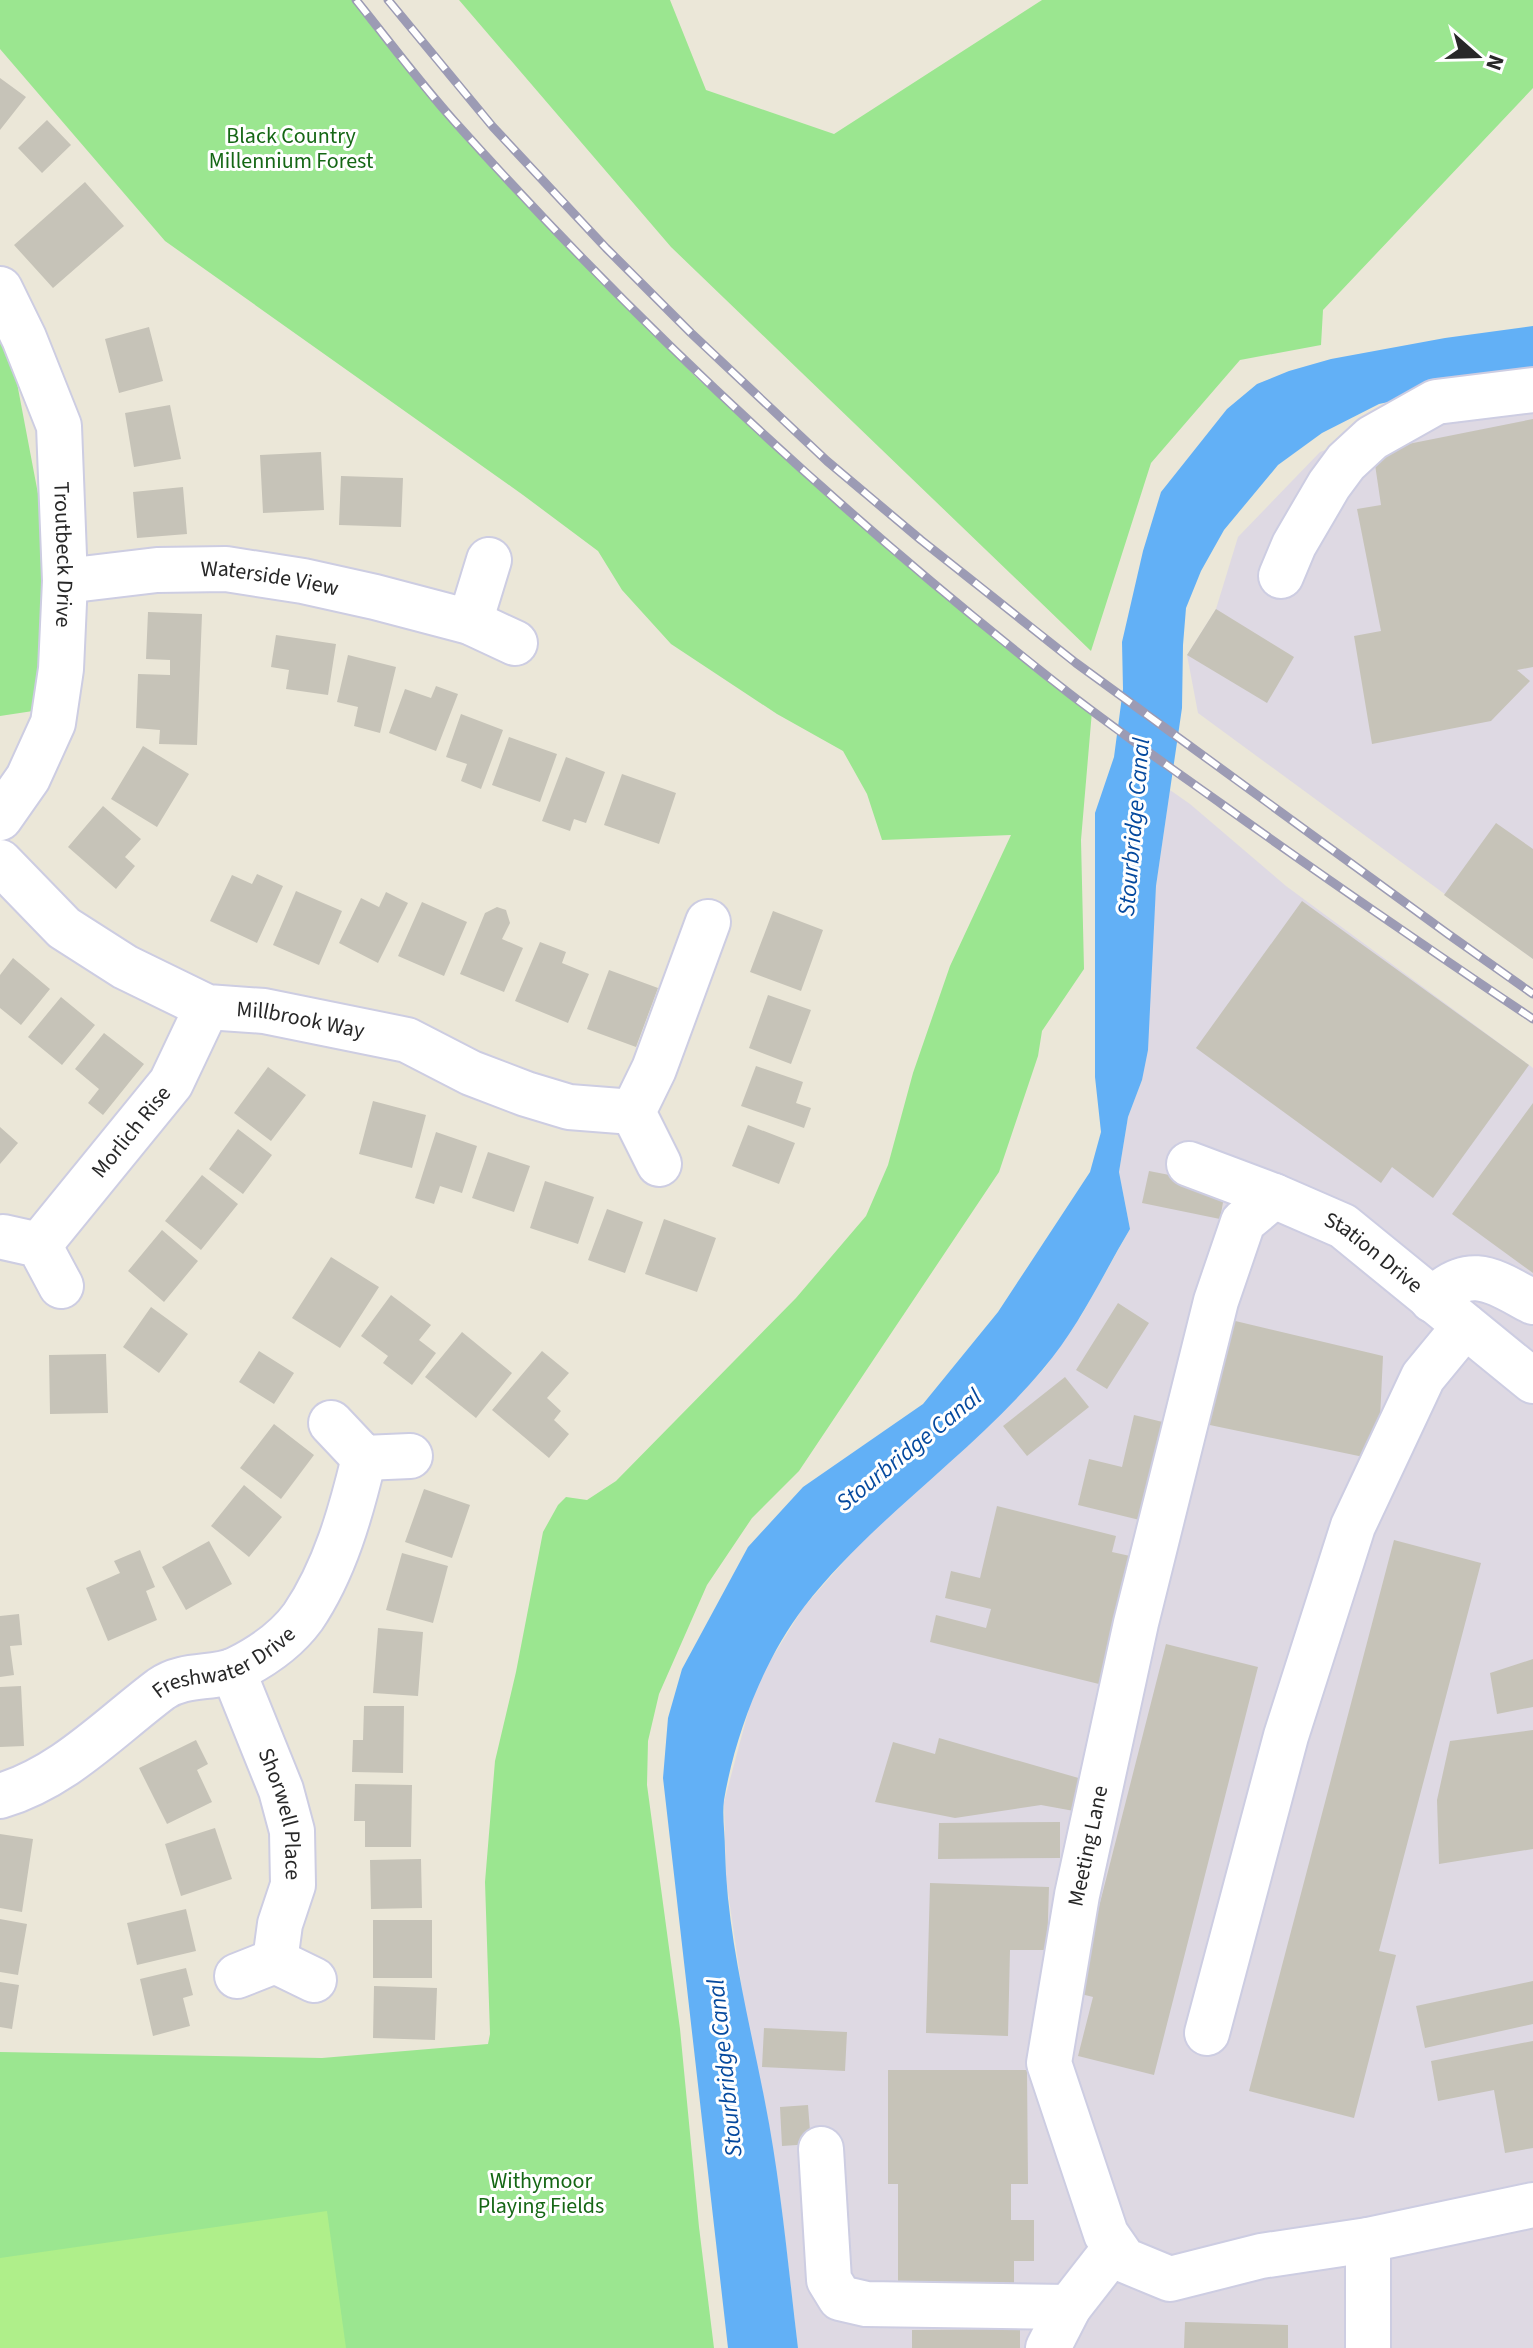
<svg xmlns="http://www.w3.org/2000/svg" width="1533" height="2348" viewBox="0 0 1533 2348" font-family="'Source Sans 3',sans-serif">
  <rect width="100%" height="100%" fill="#ebe7d8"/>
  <!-- industrial -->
  <path fill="#ded9e3" d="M1533 392V959L1198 713 1187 655 1216 609 1238 537 1320 452 1465 399Z
    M1170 790 1190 804 1286 886 1533 1068V2348H798L781 2204 765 2103 745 2011 726 1878 724 1802 750 1705 767 1666 803 1608 861 1542 1044 1369 1081 1316 1130 1229 1119 1172 1128 1117 1142 1080 1156 886Z"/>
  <!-- green -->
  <path fill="#9be690" d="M0 0H361L509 187 696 377 851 515 1008 645 1092 711 1081 840 1084 969 1042 1031 1038 1056 999 1172 799 1471 752 1518 707 1585 659 1694 648 1741 647 1785 680 2029 699 2227 714 2348H0V2052L322 2058 488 2044 490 2034 485 1882 495 1761 516 1672 543 1532 558 1505 566 1497 587 1500 616 1481 796 1298 866 1216 888 1165 913 1073 950 966 1011 835 882 840 867 794 843 751 777 714 671 644 622 590 598 551 523 495 165 241 0 49Z
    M459 0H670L706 90 834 134 1042 0H1533V88L1323 310 1321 345 1240 360 1151 463 1091 651 671 247Z
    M0 327 10 346 50 557 33 711 0 716Z"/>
  <!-- pitch -->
  <path fill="#afef8a" d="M327 2211 346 2348H0V2258Z"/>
  <!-- water -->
  <path fill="#62b0f6" d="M1533 326V371L1379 404 1322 433 1278 465 1224 530 1201 571 1186 608 1183 645 1182 708 1156 886 1148 1050 1142 1080 1128 1117 1119 1172 1130 1229C1102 1276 1079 1327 1043 1369 970 1456 873 1518 804 1607 764 1659 735 1735 724 1800 722 1816 725 1834 725 1851 727 1936 749 2019 765 2102 781 2183 788 2266 798 2348H728L663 1778 668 1718 682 1669 748 1547 803 1487 923 1404 998 1312 1090 1172 1101 1132 1095 1077V813L1114 757 1123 689 1122 642 1143 551 1161 492 1227 409 1257 384 1289 371 1331 359 1445 338Z"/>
  <!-- building -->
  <path fill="#c6c3b8" d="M0 78 26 97 0 130Z
    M47 120 71 145 42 173 18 148Z
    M85 182 124 226 53 288 14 245Z
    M149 327 163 381 119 393 105 339Z
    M170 405 181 459 134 467 125 413Z
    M1533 419V667L1517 670 1530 681 1491 721 1372 744 1354 636 1381 631 1357 509 1381 505 1373 451Z
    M321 452 324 510 263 513 260 455Z
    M341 476 403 478 401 527 339 525Z
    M183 487 187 534 137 538 133 492Z
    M1216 609 1294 657 1267 703 1187 655Z
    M148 612 202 614 197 745 159 744 160 730 136 728 138 674 170 675V660L146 659Z
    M276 635 336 644 328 695 286 689 289 670 271 667Z
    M348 655 396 667 380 733 354 726 358 707 337 702Z
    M436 686 458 694 436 751 389 733 405 689 431 698Z
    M461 714 503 730 481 789 461 781 467 764 446 757Z
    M509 737 557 754 540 802 492 785Z
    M143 746 189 774 157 827 111 799Z
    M566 757 605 772 586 823 574 819 570 831 542 821Z
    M622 774 676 793 659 844 604 825Z
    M103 806 141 839 125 857 135 866 116 889 68 847Z
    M1496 823 1533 849V959L1444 895Z
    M257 874 283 886 257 943 210 921 232 875 252 884Z
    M296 891 342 911 319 965 273 945Z
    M386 892 408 903 378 963 339 943 361 898 379 907Z
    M1302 901 1529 1065 1433 1198 1392 1167 1381 1183 1196 1048Z
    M422 902 467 922 444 976 398 956Z
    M497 907 506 910 510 923 502 939 523 948 504 992 460 974 485 913Z
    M773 911 823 930 801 991 750 972Z
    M540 942 566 952 562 963 589 974 568 1023 515 1001Z
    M13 958 50 989 21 1025 0 1008V975Z
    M609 970 658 988 636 1047 587 1029Z
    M768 995 811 1010 791 1064 749 1048Z
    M61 997 95 1025 62 1065 28 1037Z
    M104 1033 144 1064 103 1115 88 1103 99 1089 75 1069Z
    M756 1066 803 1082 796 1103 811 1108 804 1128 741 1106Z
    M268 1067 306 1095 271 1141 234 1113Z
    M373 1101 426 1115 412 1168 359 1154Z
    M1533 1103V1273L1452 1214Z
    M748 1125 795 1143 779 1184 732 1166Z
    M0 1127 18 1143 0 1164Z
    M238 1129 272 1155 243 1194 209 1169Z
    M436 1132 477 1146 462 1193 440 1186 434 1204 415 1198Z
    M488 1152 530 1166 514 1212 472 1198Z
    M1149 1171 1226 1186 1220 1219 1142 1203Z
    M202 1175 238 1204 201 1250 165 1221Z
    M545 1181 594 1197 578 1244 530 1228Z
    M607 1209 643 1222 625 1273 588 1260Z
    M664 1219 716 1238 697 1292 645 1274Z
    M162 1230 198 1261 164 1302 128 1271Z
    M331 1257 379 1287 340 1348 292 1318Z
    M391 1295 431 1325 419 1340 436 1353 412 1385 383 1363 388 1356 361 1336Z
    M1118 1303 1149 1323 1107 1389 1076 1370Z
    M151 1307 188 1334 159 1373 123 1347Z
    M1227 1319 1383 1356 1378 1460 1205 1424Z
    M462 1332 512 1373 476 1418 425 1377Z
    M259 1351 294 1373 274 1404 239 1382Z
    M542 1351 569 1373 547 1398 561 1411 554 1420 569 1434 549 1458 492 1410Z
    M106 1354 108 1413 50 1414 49 1355Z
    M1065 1377 1089 1407 1027 1456 1003 1426Z
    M1134 1415 1175 1425 1152 1523 1078 1505 1089 1459 1122 1467Z
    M274 1424 314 1455 281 1499 240 1468Z
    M244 1485 282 1517 249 1557 211 1526Z
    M424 1489 470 1505 452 1558 405 1542Z
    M997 1506 1116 1536 1112 1552 1139 1558 1107 1686 930 1642 936 1615 986 1628 991 1609 945 1598 951 1571 980 1578Z
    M1394 1540 1481 1563 1379 1951 1396 1955 1354 2118 1249 2091Z
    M209 1541 232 1584 186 1610 162 1567Z
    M140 1550 155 1587 146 1591 157 1620 108 1641 86 1588 120 1573 114 1561Z
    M402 1553 448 1566 433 1623 386 1610Z
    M19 1614 22 1645 10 1646 14 1675 0 1677V1616Z
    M378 1628 423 1632 418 1696 373 1693Z
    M1166 1644 1258 1667 1154 2075 1078 2056 1093 1997 1077 1993Z
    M1533 1659V1707L1497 1714 1490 1673Z
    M21 1686 24 1746 0 1747V1687Z
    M364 1706H404L403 1773 352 1772 353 1740H363Z
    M1533 1730V1849L1439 1864 1437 1800 1450 1741Z
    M939 1738 1082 1779 1074 1811 1041 1805 955 1818 875 1802 893 1742 935 1754Z
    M196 1740 208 1764 197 1770 212 1802 167 1824 139 1768Z
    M355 1784 412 1785 411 1847H365V1821H354Z
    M1060 1822V1858L938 1859 939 1823Z
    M215 1828 232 1879 181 1896 165 1844Z
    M0 1834 33 1839 22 1912 0 1908Z
    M421 1859 422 1908 371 1909 370 1860Z
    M930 1883 1049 1887 1047 1950H1010L1008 2036 926 2033Z
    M186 1909 196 1951 137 1965 127 1923Z
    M0 1919 27 1924 18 1975 0 1972Z
    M373 1920H432V1978H373Z
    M186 1968 193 1995 183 1998 190 2026 153 2036 140 1979Z
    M1533 1981V2024L1425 2048 1416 2006Z
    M0 1982 19 1985 12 2029 0 2027Z
    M374 1986 437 1988 435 2040 373 2038Z
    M764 2028 847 2032 845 2071 762 2067Z
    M1533 2041V2148L1505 2153 1494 2090 1438 2101 1431 2061Z
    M888 2070H1027L1028 2184H1011V2220H1034V2261H1014V2295H898V2184H888Z
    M808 2105 811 2144 782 2146 780 2107Z
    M1185 2322 1288 2325V2348H1184Z
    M1020 2329V2348H912V2330Z"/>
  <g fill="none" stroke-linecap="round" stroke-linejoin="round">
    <defs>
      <g id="minor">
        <path id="s1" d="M0 289 24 338 59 426 65 581 61 669 53 723 28 778 0 818"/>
        <path d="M1281 576 1294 545 1329 485 1346 462 1372 438 1436 402 1533 390"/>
        <path id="s2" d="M65 581 157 570 226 569 303 581 375 597 470 622 515 643"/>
        <path d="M470 622 489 560"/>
        <path id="s3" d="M0 862 64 928 125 967 207 1007 264 1011 407 1040 471 1073 526 1094 569 1107 633 1112"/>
        <path d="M659 1164 633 1112 654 1069 708 922"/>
        <path id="s4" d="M1189 1164 1274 1196 1343 1226 1533 1381"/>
        <path d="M1274 1196 1243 1222 1216 1301 1136 1623 1077 1895 1049 2063 1106 2234 1124 2260 1170 2279 1261 2256 1368 2240 1533 2205"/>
        <path d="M3 1237 39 1245 61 1286"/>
        <path id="s5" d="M39 1245 171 1083 207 1007"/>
        <path d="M1432 1300C1470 1262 1493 1281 1533 1302"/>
        <path d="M331 1423 364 1458 410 1456"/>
        <path id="s6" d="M233 1671 281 1790 292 1831 293 1885 280 1924 275 1961"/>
        <path id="s7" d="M0 1796C64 1777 109 1728 161 1689 185 1672 215 1680 237 1669 261 1657 287 1639 303 1617 335 1570 351 1512 364 1458"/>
        <path d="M237 1976 275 1961 314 1980"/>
        <path d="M1207 2033 1286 1736 1353 1526 1423 1377 1465 1326"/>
        <path d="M821 2149 829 2280 840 2298 866 2304 1069 2307"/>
        <path d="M1368 2240V2348"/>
        <path d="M1048 2348 1069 2307 1115 2248"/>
      </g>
    </defs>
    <!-- minor casing -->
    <use href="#minor" stroke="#cdcde2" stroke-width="48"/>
    <!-- minor -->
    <use href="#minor" stroke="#fff" stroke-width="44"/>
    <defs>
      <path id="rail" d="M356 0C389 41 420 83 455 122 642 331 849 521 1070 694 1119 732 1171 768 1223 805 1325 878 1429 949 1533 1019
        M388 0 493 127 606 248 691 333 827 461 921 540 1076 663 1448 934 1533 994"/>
    </defs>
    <!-- rail casing -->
    <use href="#rail" stroke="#9c9bb4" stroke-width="9"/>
    <!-- rail -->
    <use href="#rail" stroke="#fff" stroke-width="6" stroke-dasharray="18" stroke-linecap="butt"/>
  </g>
  <g text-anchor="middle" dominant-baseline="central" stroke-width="6" stroke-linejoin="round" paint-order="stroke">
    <!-- park labels -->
    <g font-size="22" fill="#156715" stroke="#fff">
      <text x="291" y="136">Black Country<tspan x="291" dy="25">Millennium Forest</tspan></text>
      <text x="541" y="2181">Withymoor<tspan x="541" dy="25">Playing Fields</tspan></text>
    </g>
    <!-- street labels -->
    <g font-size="22" fill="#282828" stroke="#fff">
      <text stroke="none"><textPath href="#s1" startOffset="278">Troutbeck Drive</textPath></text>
      <text stroke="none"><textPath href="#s2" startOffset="206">Waterside View</textPath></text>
      <text stroke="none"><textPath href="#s3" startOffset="350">Millbrook Way</textPath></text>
      <text stroke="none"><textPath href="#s5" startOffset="146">Morlich Rise</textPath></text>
      <text stroke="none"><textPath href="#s4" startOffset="206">Station Drive</textPath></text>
      <text stroke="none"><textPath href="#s7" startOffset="264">Freshwater Drive</textPath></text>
      <text stroke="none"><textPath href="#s6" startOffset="152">Shorwell Place</textPath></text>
      <text transform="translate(1088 1846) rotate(-78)">Meeting Lane</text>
    </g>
    <!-- water labels -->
    <g font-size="24" font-style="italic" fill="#05499e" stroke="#fff">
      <text transform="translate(1134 827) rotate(-85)">Stourbridge Canal</text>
      <text transform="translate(909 1450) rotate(-39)">Stourbridge Canal</text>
      <text transform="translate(725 2068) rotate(-96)">Stourbridge Canal</text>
    </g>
  </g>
  <!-- north arrow -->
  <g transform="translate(1477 56) rotate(110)" stroke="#ffffff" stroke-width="6" paint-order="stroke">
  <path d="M0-6L14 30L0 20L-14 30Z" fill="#282828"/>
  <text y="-12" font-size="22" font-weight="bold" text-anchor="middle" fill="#282828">N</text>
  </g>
</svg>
